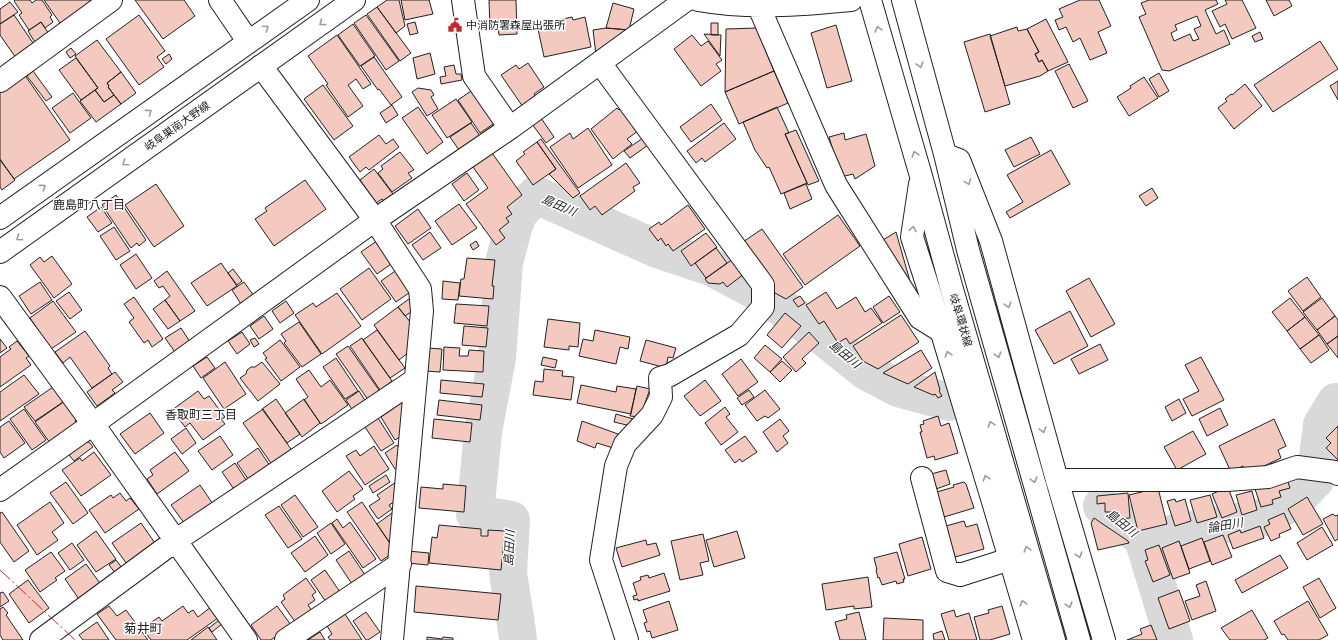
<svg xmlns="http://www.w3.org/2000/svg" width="1338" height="640" viewBox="0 0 1338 640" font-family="Mulish,'Noto Sans JP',sans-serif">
  <rect width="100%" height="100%" fill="#fff"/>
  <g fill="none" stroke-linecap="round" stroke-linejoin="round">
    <!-- river -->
    <path stroke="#d9d9d9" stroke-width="38" d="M1102 506 1143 539
      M1143 539 1265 517 1295 501 1315 480 1322 425 1336 402H1338
      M1143 539 1174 640
      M518 640 517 631 508 573 511 520 475 514 483 432 497 358 504 263 513 228 518 214 536 195 657 249 711 267 764 295 825 338 866 371 898 388 949 402"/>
  </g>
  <!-- building -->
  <path fill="#f3c9c0" stroke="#222" fill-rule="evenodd" d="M15 0H30L32 3 36 0H42L52 15 50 17 53 22 45 28 41 22 29 30 19 15 22 13 14 1Z
    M44 0H100L62 26Z
    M135 0H184L195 16 163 39Z
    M387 0H399L405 26 396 33 377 7Z
    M401 0H429L433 14 405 20Z
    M489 0H516L517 34 499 35 498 27H490Z
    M1080 0H1099L1111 26 1098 32 1107 53 1090 60 1080 38 1073 42 1066 27 1059 30 1055 20 1063 17 1059 9Z
    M1149 0H1216L1218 4 1205 10 1216 34 1224 30 1230 44 1169 71 1162 70 1139 17 1146 14 1141 3ZM1197 16 1201 26 1194 29 1199 39 1193 41 1190 34 1174 41 1171 33 1177 30 1175 25Z
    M1225 0H1242L1256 28 1232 39 1225 24 1220 27 1212 11 1227 4Z
    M1266 0H1289L1292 6 1274 16Z
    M10 2 18 12 0 24V9Z
    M613 3 634 9 629 30 606 28Z
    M377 7 411 53 400 61 367 14Z
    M14 15 35 46 16 58 0 35V24Z
    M139 15 165 51 157 57 164 67 139 85 106 39Z
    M366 15 399 61 386 70 354 23Z
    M572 17 573 20 585 17 591 47 544 57 538 29 550 26 549 22Z
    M1046 19 1068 62 1048 71 1042 60 1039 62 1035 54 1039 52 1027 29Z
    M41 22 49 34 36 44 28 31Z
    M415 22 418 33 410 35 407 24Z
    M711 23H718V35H711Z
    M353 24 375 56 360 66 338 35Z
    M836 25 852 81 827 88 811 33Z
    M1017 27 1018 31 1027 29 1039 52 1035 54 1039 62 1042 60 1048 71 1040 76 1005 86 990 36Z
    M606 28 629 30 596 55 593 30Z
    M756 28 774 71 725 92 726 29Z
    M1260 32 1263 39 1255 42 1252 36Z
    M704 34 721 35 720 56Z
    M990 34 1010 104 985 112 964 42Z
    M337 35 371 84 363 89 356 79 348 85 363 106 348 117 326 85 328 84 308 56Z
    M692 35 701 46 708 41 722 60 716 64 721 71 701 86 674 49Z
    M97 40 121 72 107 83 109 86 108 87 114 95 104 102 95 90 98 88 75 56Z
    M1320 41 1338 69 1273 112 1254 85Z
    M71 48 76 54 70 58 66 52Z
    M430 53 435 74 417 79 413 58Z
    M169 54 172 59 166 64 162 59Z
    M374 57 402 97 391 105 379 89 378 90 361 66Z
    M76 58 98 88 81 100 59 70Z
    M528 63 544 87 534 94 537 98 523 107 501 75 516 65 519 69Z
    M1069 64 1088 101 1073 108 1055 71Z
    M454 65 456 74H461L462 80 441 84 440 77 446 76 444 67Z
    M33 71 52 97 46 101 27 76Z
    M774 71 788 103 739 124 725 92Z
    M121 72 136 93 121 104 108 87 109 86 107 83Z
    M1159 73 1169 91 1159 97 1149 79Z
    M24 74 70 140 14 179 0 159V92Z
    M1144 77 1158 98 1129 116 1117 97 1131 88 1130 86Z
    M1338 81V100L1330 86Z
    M1245 84 1262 106 1234 129 1218 108 1227 101 1225 99 1231 94 1232 95Z
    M323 85 353 126 334 140 304 99Z
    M477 87 499 120 480 133 458 100Z
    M418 88 431 90 434 95 431 97 438 109 427 116 412 92Z
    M95 90 104 102 114 95 121 104 96 122 80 101Z
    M73 93 91 118 70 133 52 108Z
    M456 99 472 122 447 138 432 115Z
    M711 104 722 120 691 142 680 127Z
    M392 105 398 115 386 123 380 113Z
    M418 107 443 142 427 154 402 118Z
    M777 107 789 133 785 134 807 183 781 194 769 167 767 168 755 150 743 122Z
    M617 108 619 110 621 108 638 131 627 139 632 144 613 159 591 129Z
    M541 118 554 137 546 143 532 124Z
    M471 123 480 136 459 150 450 137Z
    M724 123 736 139 705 162 702 158 696 163 687 151Z
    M588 128 612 165 578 188 550 147 570 133 573 139Z
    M796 130 819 181 808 185 785 134Z
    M844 133 845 140 866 134 875 166 855 179 853 174 841 177 829 137Z
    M379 135 386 144 393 139 399 147 369 170 366 167 360 172 349 157Z
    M1031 137 1040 154 1014 167 1005 150Z
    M643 138 648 145 630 158 624 151Z
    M541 139 580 193 573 198 549 174 556 169 537 142Z
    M537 142 556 169 533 185 516 161 525 154 523 152Z
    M1051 150 1070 184 1010 218 1006 212 1023 202 1007 175Z
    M400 152 414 170 408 173 412 178 392 192 378 173 383 169 381 166Z
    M492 153 522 195 507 207 512 214 506 218 509 222 499 230 505 238 496 245 466 204 488 188 473 167Z
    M0 160 15 180 2 190 0 187Z
    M626 163 640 183 633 187 635 191 602 215 595 206 590 210 580 196Z
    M374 169 396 198 386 205 382 199 376 203 360 180Z
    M467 173 479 190 464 201 452 184Z
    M305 180 326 209 274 246 255 219 267 211 265 208Z
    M156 184 184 226 154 247 125 205Z
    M806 184 812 199 790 209 784 193Z
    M1152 188 1158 198 1146 206 1139 196Z
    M116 195 146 240 139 246 137 243 131 248 102 205Z
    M459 204 477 228 452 245 435 221Z
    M688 205 705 229 673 251 668 244 666 246 661 238 658 241 649 229 659 222 661 225Z
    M101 207 112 223 98 232 87 217Z
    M418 209 431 228 408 244 395 226Z
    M838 215 860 246 805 285 783 254Z
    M114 227 130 251 116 260 100 236Z
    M762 229 803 287 786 299 775 293 740 244Z
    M430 232 441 248 423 260 412 245Z
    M896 232 912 288 878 243Z
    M706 233 717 247 691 266 681 251Z
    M384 236 391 264 377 274 361 252Z
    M476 241 479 246 473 250 470 245Z
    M716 248 727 263 706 278 695 263Z
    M136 254 152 278 136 289 120 265Z
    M52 256 72 284 54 298 30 265 40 257 44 262Z
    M467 258 495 260 492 286H494L493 299 459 296 461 279H464Z
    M733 259 744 274 727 287 723 282 720 284 708 283 705 279Z
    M221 263 237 286 207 306 191 283Z
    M401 267 416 288 396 302 381 281Z
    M369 268 391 299 362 320 340 289Z
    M233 269 242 281 237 285 228 273Z
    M167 271 195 311 180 321 165 300 170 296 163 286 159 288 154 281Z
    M1307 277 1321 297 1303 311 1288 291Z
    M1089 278 1115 324 1091 337 1066 291Z
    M443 281 460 283 458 300 442 299Z
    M40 282 52 300 31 314 19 296Z
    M244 282 254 296 241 304 232 290Z
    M69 292 82 310 70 319 56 301Z
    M826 292 837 309 856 297 865 312 871 308 882 323 850 344 846 338 838 343 824 321 819 324 806 305Z
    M337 293 361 326 322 354 295 315 313 303 316 307Z
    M417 293V308L405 316 398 307Z
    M800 296 805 303 798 307 793 300Z
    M889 296 900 312 883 323 873 307Z
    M134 297 163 339 152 347 148 340 144 343 129 322 134 318 124 304Z
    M1290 298 1305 317 1287 331 1272 312Z
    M1322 298 1335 316 1317 330 1303 312Z
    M165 300 180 321 168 329 153 309Z
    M53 301 76 332 51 349 30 318Z
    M286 301 294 313 280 323 272 311Z
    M456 304 489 306 487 326 454 323Z
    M398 307 416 329 414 348 399 360 374 325Z
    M1070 311 1088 346 1054 364 1035 330Z
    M785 313 801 326 782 348 767 335Z
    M901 315 919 342 878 369 863 361 853 346Z
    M264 316 273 329 259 339 250 326Z
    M1335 316 1338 320V336L1327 344 1317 330Z
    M1305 317 1319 335 1300 349 1287 331Z
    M548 319 580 323 578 347 569 346V350L544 347Z
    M299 322 321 354 302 367 284 343 286 341 281 334Z
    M464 326 488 328 486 347 462 345Z
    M181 328 190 342 175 352 165 338Z
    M377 330 405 368 390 378 363 340Z
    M595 330 630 337 628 349 620 347 616 364 579 356 583 339 593 341Z
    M85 331 110 366 108 368 112 374 92 388 70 357 63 363 55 352Z
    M242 332 250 344 237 354 228 341Z
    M809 332 819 343 802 359 806 363 796 372 783 357Z
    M1319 335 1329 350 1311 363 1300 349Z
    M1338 336V358L1327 344Z
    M255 338 259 344 254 347 250 340Z
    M362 338 392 381 380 390 350 346Z
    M0 339 7 348 0 353Z
    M280 340 300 367 281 381 265 359 267 358 263 353Z
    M646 340 676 348 673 358 668 357 666 368 640 361Z
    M17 341 29 356 26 358 31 365 0 387V357L11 349 9 347Z
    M1100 344 1108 360 1079 374 1071 359Z
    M765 345 782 359 770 372 754 358Z
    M348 346 381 393 369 401 336 354Z
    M444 347 460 348 459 356H468L469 350 484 351 483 372 443 370Z
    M428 348 442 349 440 372 426 371Z
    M921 350 932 368 908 384 883 373Z
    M207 357 215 368 201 378 193 366Z
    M543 357 557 360 555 368 541 365Z
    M1201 357 1224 400 1192 416 1183 399 1199 391 1185 365Z
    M336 358 358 391 345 399 323 367Z
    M741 359 758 382 738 396 722 374Z
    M782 361 792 370 780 382 770 372Z
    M225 362 246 394 224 409 203 378Z
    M262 362 280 384 258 401 240 378 246 374 247 370 251 367H255Z
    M544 369 563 371 562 376 574 377 571 400 533 395 535 381 543 382Z
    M309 370 321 387 330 380 348 405 321 424 304 400 308 397 296 379Z
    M115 372 123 382 112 390 115 393 97 406 87 392Z
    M935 372 940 390 939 391 942 396 938 398 935 394 933 395 914 387Z
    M24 375 39 394 0 421V392Z
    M441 380 484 384 482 397 440 393Z
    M705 380 721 401 700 416 684 396Z
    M581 385 616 392 617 386 636 389 631 414 577 403Z
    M637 386 650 389 640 417 630 416Z
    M53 387 63 402 35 421 24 407Z
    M749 390 754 397 742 405 737 398Z
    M765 390 780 409 768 418 765 416 757 421 745 405Z
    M198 391 204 399 209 396 225 417 221 419 225 424 203 440 190 423 185 427 172 410Z
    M359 391 366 402 353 411 346 400Z
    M410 397 407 421 400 426 405 434 395 440 381 417Z
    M276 399 300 434 287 443 262 409Z
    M304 399 320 423 302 437 285 413Z
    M1179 399 1186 413 1172 421 1165 407Z
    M439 400 482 405 480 420 437 415Z
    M65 401 76 417 75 425 50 443 35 422Z
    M725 407 730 414 726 417 738 432 721 445 705 423Z
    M1220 408 1228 425 1207 436 1199 419Z
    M24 409 46 440 32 450 10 419Z
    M263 409 293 452 273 466 243 423Z
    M150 413 164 433 135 454 120 434Z
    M616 414 633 419 631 426 614 422Z
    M938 416 941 426 949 423 958 453 935 460 934 456 927 458 920 432H922L920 425 924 424 923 421Z
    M378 418 394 443 381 451 365 427Z
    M434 419 472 423 470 442 432 438Z
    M780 419 789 431 783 436 788 443 777 452 763 432Z
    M1274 419 1286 446 1278 450 1281 458 1247 474 1243 466 1231 472 1219 446Z
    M9 421 25 443 4 458 0 452V427Z
    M582 421 618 434 613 448 597 443 595 448 577 441Z
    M1338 426V460L1326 448 1331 443 1326 438Z
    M186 428 196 443 182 454 171 439Z
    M1193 431 1206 454 1177 470 1164 447Z
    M220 436 233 455 212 470 198 451Z
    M745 436 757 452 742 462 740 459 735 463 725 450Z
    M86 442H89L93 447 74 461 69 455Z
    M397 445 402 452 397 455 403 464 395 469 385 453Z
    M374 446 389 469 365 485 346 456 356 450 360 456Z
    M258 448 270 466 249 480 237 463Z
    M94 452 111 475 81 496 62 470 80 458 82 461Z
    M175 452 189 471 157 494 147 479 153 475 150 470Z
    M235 463 250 486 238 495 222 472Z
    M946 470 950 484 936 489 931 474Z
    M349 471 363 489 353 496 355 499 337 512 322 491Z
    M386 475 390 482 373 493 369 486Z
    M1287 479 1290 488 1279 491 1281 497 1272 500 1273 504 1261 507 1255 489Z
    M399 480V499L389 505 392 509 378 519 369 506 380 499 377 495Z
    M66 482 88 513 73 524 50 493Z
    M964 482 966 484 974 508 944 517 937 492 954 487 953 485Z
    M443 484 466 486 464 512 419 508 421 487 443 489Z
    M200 485 215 507 187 527 171 505Z
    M1228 487 1237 512 1222 518 1212 494Z
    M1158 488 1167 524 1138 531 1129 495Z
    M1252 491 1257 510 1242 515 1236 495Z
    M120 493 126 501 130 498 139 509 105 533 89 510 111 495 113 498Z
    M1128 493 1130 518 1114 519 1113 512H1105V503L1097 504V496Z
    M295 495 318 527 303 537 281 505Z
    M1210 495 1217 517 1197 523 1190 500Z
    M1307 497 1323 524 1303 535 1288 509Z
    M1175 499 1176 502 1185 499 1191 521 1175 526 1167 501Z
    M50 502 64 523 52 532 58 540 37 555 17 525Z
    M362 502 393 548 391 554 381 561 347 512Z
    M279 506 302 539 288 548 265 515Z
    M396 510 392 546 377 524Z
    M2 512 29 551 14 562 0 542V513Z
    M1284 513 1291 529 1279 534 1280 537 1271 541 1264 527 1270 524 1268 520Z
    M1333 514 1335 516 1338 515V539L1335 541 1323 519Z
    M1094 518 1128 541 1129 543 1098 550 1091 523Z
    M337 519 343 528 350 522 376 559 363 568 332 523Z
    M964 521 966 527 977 524 984 549 955 557 946 526Z
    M141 523 157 546 131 570 112 543Z
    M331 523 345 544 331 554 317 533Z
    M439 525 481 529V536H488V530L505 531 501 570 429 563 432 537 437 538Z
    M1260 526 1264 538 1233 549 1228 535 1240 530 1241 533Z
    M1322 527 1333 545 1307 560 1297 543Z
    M96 531 116 559 96 572 77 545Z
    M737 531 745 558 714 567 706 540Z
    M703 534 709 561 700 563 703 575 680 580 671 541Z
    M1223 535 1232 557 1212 565 1204 542Z
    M315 536 328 555 305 572 291 553Z
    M922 537 931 569 908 576 899 544Z
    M1202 538 1210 561 1189 569 1181 546Z
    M646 540 647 545 656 543 660 555 622 567 616 548Z
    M1179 541 1190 573 1173 579 1162 548Z
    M72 543 84 560 70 570 58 553Z
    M1159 545 1170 575 1153 582 1145 561 1148 560 1145 550Z
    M349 551 365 575 352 584 336 560Z
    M408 551 429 553 428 565 407 563Z
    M51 552 65 571 55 578 57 580 40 592 25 570Z
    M897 552 905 579H903L904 582 897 584 896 581 882 585 879 577 878 578 876 570H877L874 558Z
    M1280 555 1288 568 1242 593 1235 580Z
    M116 560 126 573 119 578 109 565Z
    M86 564 105 590 83 605 65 579Z
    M325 570 340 592 326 602 311 580Z
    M664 573 670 591 638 601V599L634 600 633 596 637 595 633 583 641 580 640 577 648 575 649 578Z
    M868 577 872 607 854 609V606L826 610 822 584Z
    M306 578 316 592 312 595 315 600 308 605 314 614 298 626 281 602 285 599 283 595Z
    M1319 578 1336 608 1320 618 1303 587Z
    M28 580 49 608 29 623 9 594Z
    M1206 581 1216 611 1192 620 1185 601 1200 596 1196 585Z
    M416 586 501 594 498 620 414 612Z
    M1179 590 1190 621 1169 629 1158 598Z
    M3 592 9 601 0 607V593Z
    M669 601 678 630 652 638 650 631 647 632 644 623 647 622 643 610Z
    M1308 601 1328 635 1319 640H1288L1284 634 1282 635 1274 621Z
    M109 606 117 616 126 610 148 640H116L97 614Z
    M183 606 188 613 193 610 198 617 211 607 218 618 187 640H151L145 632 153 627 150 623 159 617 162 621Z
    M277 606 291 625 271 640H261L251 625Z
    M1002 606 1010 634 990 640H980L974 617 989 613 988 610Z
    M3 607 8 613 6 615 23 640H3L0 635V609Z
    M954 610 956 617 969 613 977 640H949L941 614Z
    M1252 610 1268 638 1264 640H1230L1221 628Z
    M366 612 380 632 368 640H366L353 621Z
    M859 612 866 640H840L835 622 847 619 846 615Z
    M345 614 362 640H330L328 637 332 634 327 626Z
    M884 618 923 620V640H883Z
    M219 620 222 624 212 632 209 628Z
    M97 622 109 640H83L79 635Z
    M1151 625 1157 640H1127L1142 634 1140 629Z
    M208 627 217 640H191Z
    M942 631 945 640H934L933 634Z
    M320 632 325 640H308Z
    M427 637 442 639 443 637 453 638V640H427Z"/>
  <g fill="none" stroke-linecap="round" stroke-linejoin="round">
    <defs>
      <path id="minor" d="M220 0 248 41
        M463 0 474 76 510 128
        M698 0C748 9 800 5 851 0
        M756 0 836 185 920 318 941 331
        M600 63 763 285V307L739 335 670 375 660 378 661 397 652 415 625 444 616 466 601 560 627 640
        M261 66 375 220 420 289 422 311 392 640
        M0 81 111 0
        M0 297 93 424 246 640
        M922 478 947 571 960 575 1010 559
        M1057 480H1227L1268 477 1297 467 1335 472 1338 474
        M0 490 93 424 375 220 510 128 686 0
        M41 640 175 541 415 380
        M286 640 400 564"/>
      <path id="major" d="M870 0 921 176 951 286 1054 640
        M903 0 945 154 968 250 1079 640
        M951 157 959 160 991 241 1057 480 1104 640
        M920 184 912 237 929 290 991 495 1034 640
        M0 218 308 0
        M0 252 354 0"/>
    </defs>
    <!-- minor casing -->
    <use href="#minor" stroke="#222" stroke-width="24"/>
    <!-- major casing -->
    <use href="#major" stroke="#222" stroke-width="24"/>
    <!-- minor -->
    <use href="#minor" stroke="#fff" stroke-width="22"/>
    <!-- major -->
    <use href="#major" stroke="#fff" stroke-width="22"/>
    <!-- power -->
    <path stroke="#c62828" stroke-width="1" stroke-dasharray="14 3 2 3" stroke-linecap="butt" d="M0 570 75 640"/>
  </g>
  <!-- one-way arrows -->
  <defs><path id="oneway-chevron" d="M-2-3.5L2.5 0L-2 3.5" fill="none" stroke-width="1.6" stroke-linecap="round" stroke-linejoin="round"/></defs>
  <g stroke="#9c9c9c">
    <use href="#oneway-chevron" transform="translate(322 23) rotate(144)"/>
    <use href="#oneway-chevron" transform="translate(266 28) rotate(-35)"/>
    <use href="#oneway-chevron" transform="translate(878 29) rotate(-106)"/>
    <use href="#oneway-chevron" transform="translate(920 65) rotate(75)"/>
    <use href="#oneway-chevron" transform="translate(149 112) rotate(-36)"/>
    <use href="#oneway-chevron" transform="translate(915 154) rotate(-106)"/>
    <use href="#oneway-chevron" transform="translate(125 163) rotate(145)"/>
    <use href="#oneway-chevron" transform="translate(968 182) rotate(69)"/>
    <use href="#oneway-chevron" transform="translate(43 187) rotate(-36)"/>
    <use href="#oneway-chevron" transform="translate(913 229) rotate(-81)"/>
    <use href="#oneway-chevron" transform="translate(19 238) rotate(145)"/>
    <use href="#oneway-chevron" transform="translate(1008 305) rotate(74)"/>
    <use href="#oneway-chevron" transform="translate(948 354) rotate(-107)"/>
    <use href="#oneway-chevron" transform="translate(998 355) rotate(74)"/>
    <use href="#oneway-chevron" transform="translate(991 424) rotate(-106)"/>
    <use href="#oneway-chevron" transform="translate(1043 430) rotate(74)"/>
    <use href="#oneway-chevron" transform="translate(986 478) rotate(-107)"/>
    <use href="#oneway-chevron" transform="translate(1034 480) rotate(74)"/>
    <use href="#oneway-chevron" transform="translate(1027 549) rotate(-106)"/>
    <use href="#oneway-chevron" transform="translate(1079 555) rotate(74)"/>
    <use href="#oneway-chevron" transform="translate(1023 603) rotate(-106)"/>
    <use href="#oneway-chevron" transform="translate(1069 605) rotate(74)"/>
  </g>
  <!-- icons -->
  <defs>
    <symbol id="civic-bare" viewBox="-9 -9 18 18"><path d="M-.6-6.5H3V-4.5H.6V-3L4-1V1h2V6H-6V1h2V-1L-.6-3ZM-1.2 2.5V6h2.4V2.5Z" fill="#c62828" stroke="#fff" stroke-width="2.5" paint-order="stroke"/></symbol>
  </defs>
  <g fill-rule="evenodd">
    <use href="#civic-bare" x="445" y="15" width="20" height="20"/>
  </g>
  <g text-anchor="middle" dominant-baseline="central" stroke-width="3" stroke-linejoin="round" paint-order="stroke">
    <!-- poi labels -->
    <g font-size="11" fill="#222" stroke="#fff" text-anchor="start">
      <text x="466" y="25">中消防署森屋出張所</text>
    </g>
    <!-- street labels -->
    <g font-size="11" fill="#222" stroke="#fff">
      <text transform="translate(177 126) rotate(-35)">岐阜巣南大野線</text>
      <text transform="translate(961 320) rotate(74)">岐阜環状線</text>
    </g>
    <!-- neighbourhood labels -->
    <g font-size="12" fill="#222" stroke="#fff">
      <text x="89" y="204">鹿島町八丁目</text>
      <text x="201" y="414">香取町三丁目</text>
    </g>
    <!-- water labels -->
    <g font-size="12" font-style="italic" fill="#222" stroke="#fff">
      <text transform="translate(559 205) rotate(24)">島田川</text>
      <text transform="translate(845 354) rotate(40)">島田川</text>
      <text transform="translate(1122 523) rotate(39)">島田川</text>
      <text transform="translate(1225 525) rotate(-10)">論田川</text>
      <text transform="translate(509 548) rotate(-87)">島田川</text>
    </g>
    <!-- quarter labels -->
    <g font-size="13" fill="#222" stroke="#fff">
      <text x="143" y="628">菊井町</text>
    </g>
  </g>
</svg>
